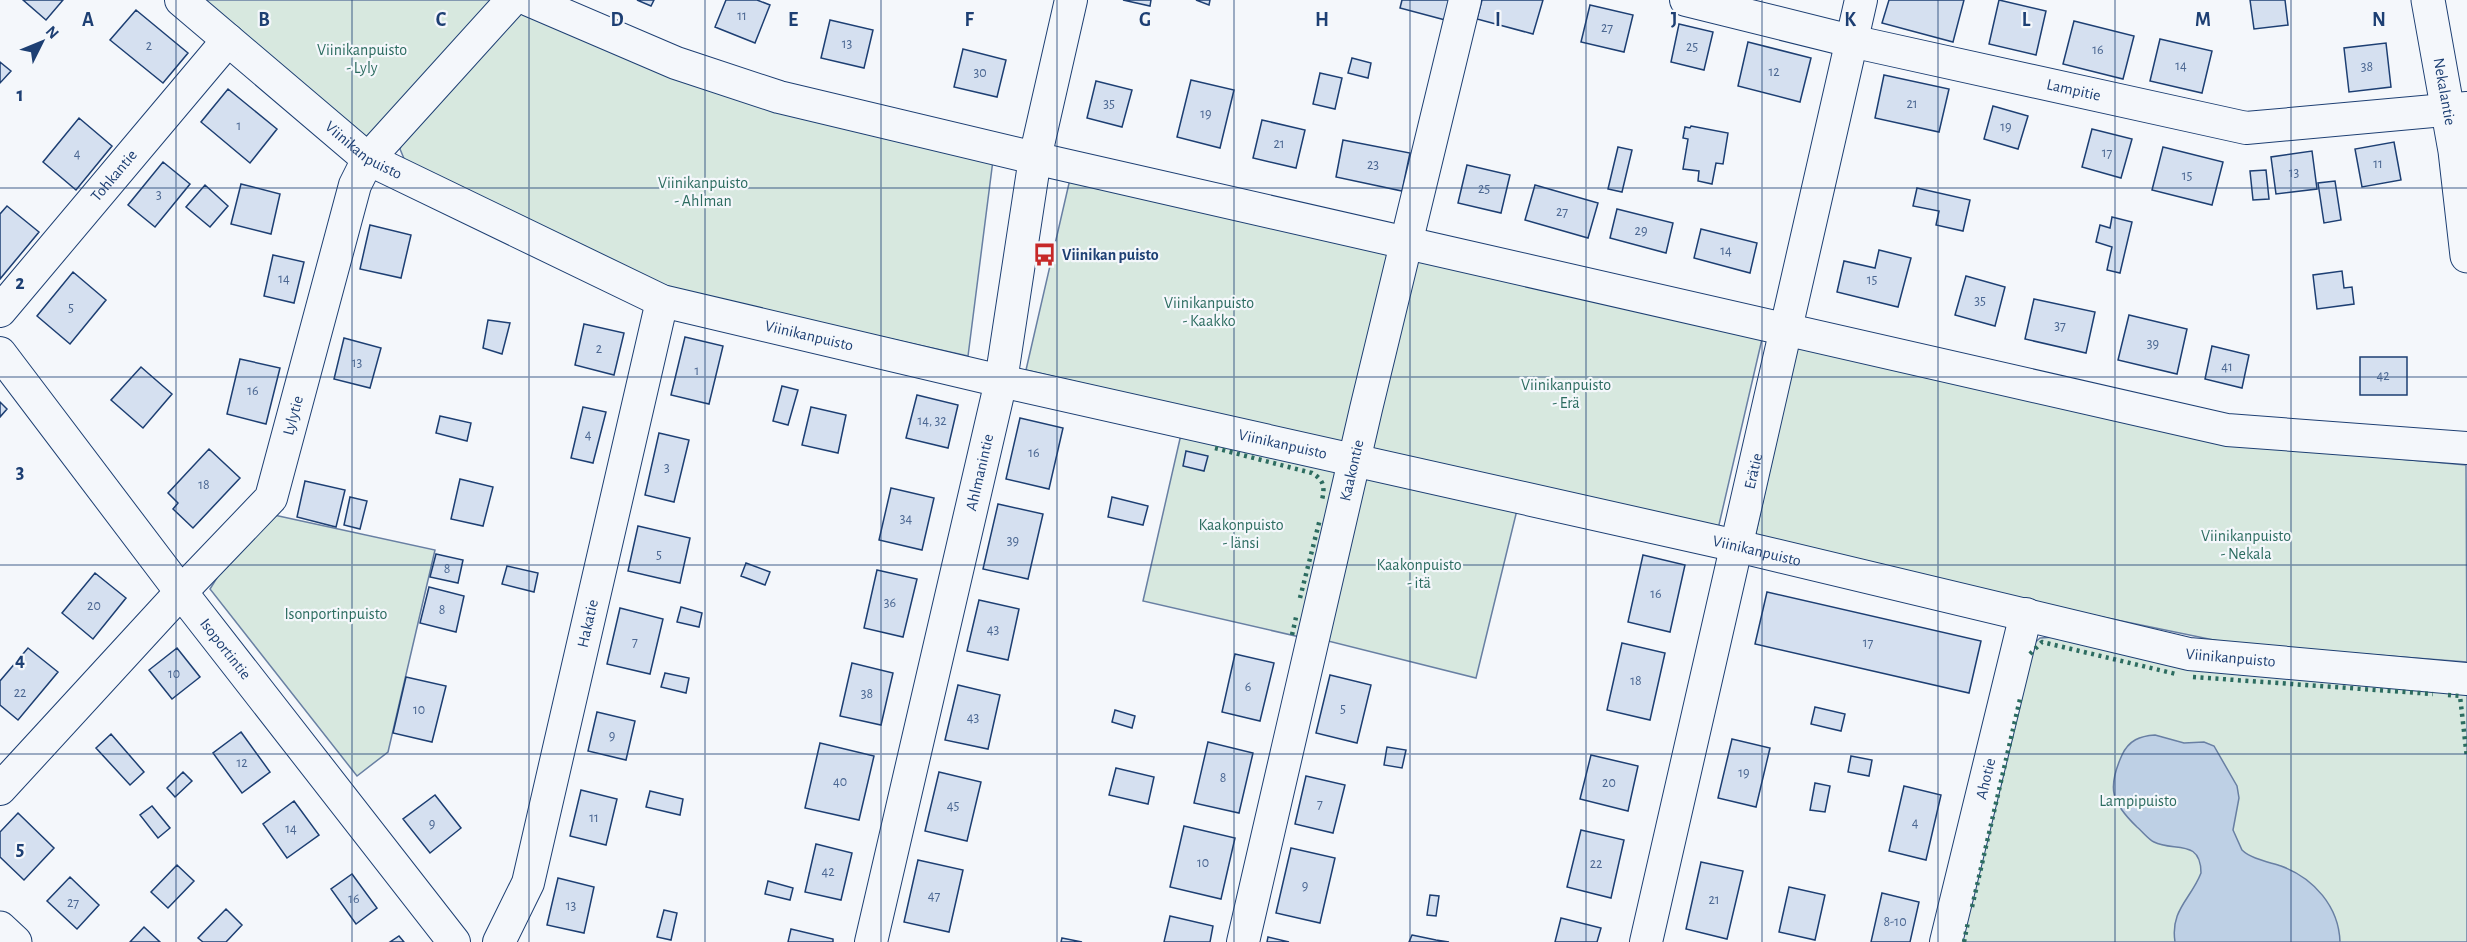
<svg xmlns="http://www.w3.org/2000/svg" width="2467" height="942" viewBox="0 0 2467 942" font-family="'Alegreya Sans',sans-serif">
  <rect width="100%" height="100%" fill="#f4f7fb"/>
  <!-- green -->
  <path fill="#d7e8df" stroke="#687fa3" stroke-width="1.5" d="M196 0H491L371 142Z
    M517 6 993 160 968 356 667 289 405 161 400 149 405 133Z
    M1070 179 1392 254 1347 445 1026 370Z
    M1414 259 1762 339 1718 529 1370 449Z
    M1798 342 2234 444 2466 465 2467 662 2233 644 2025 601 1755 537Z
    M1182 430 1339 466 1300 637 1143 601Z
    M1362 471 1517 510 1476 678 1320 639Z
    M274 515 435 550 388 752 357 776 210 589 223 568Z
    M2055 637 2467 692V942H1960L2028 649 2040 638Z"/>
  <!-- water -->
  <path fill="#bed0e5" stroke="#687fa3" stroke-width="1.5" d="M2155 735 2184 743 2204 742 2214 746 2237 786 2239 798 2233 830 2242 850C2251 859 2269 862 2281 866 2314 878 2339 907 2340 942H2175C2170 910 2191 899 2201 873 2201 838 2173 852 2154 842 2148 839 2143 832 2137 827 2111 802 2107 788 2122 755 2129 740 2140 736 2155 735Z"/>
  <!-- building -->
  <path fill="#d5e0f0" stroke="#1d3f73" stroke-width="1.5" d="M23 0H63L46 20Z
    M637 0H654L651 6Z
    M726 0H757L770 5 755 43 715 27Z
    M1123 0H1151L1150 6Z
    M1196 0H1210L1209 5Z
    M1402 0H1454L1449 21 1400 8Z
    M1482 0H1543L1533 34 1477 19Z
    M1889 0H1964L1953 42 1882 23Z
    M1999 0 2046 11 2036 55 1989 44Z
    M2250 0H2285L2288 25 2254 29Z
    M1590 5 1633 15 1624 52 1581 42Z
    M136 10 188 53 163 83 110 40Z
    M830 20 873 30 864 68 821 58Z
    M2074 21 2134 36 2123 79 2063 64Z
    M1679 24 1713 32 1704 70 1671 62Z
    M2160 39 2212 51 2202 93 2150 81Z
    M1748 42 1811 58 1800 102 1738 86Z
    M2386 43 2391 87 2349 92 2344 48Z
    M963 49 1006 60 997 97 954 87Z
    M1352 58 1371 63 1368 78 1348 73Z
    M0 62 11 71 0 83Z
    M1320 73 1342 78 1335 109 1313 104Z
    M1884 75 1949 89 1939 132 1875 118Z
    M1191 80 1234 90 1220 148 1177 137Z
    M1096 81 1132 90 1122 127 1087 118Z
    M228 89 277 129 250 163 201 122Z
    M1993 106 2028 116 2018 149 1984 139Z
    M79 118 112 146 76 190 43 162Z
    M1262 120 1305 130 1296 168 1253 158Z
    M1691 126 1728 133 1723 164 1716 163 1712 184 1698 181 1699 171 1683 169 1688 139 1683 138 1685 127 1690 128Z
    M2092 129 2132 139 2121 178 2082 167Z
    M1343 140 1410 153 1402 191 1336 177Z
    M2394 142 2401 180 2362 187 2355 149Z
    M1618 147 1632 150 1622 192 1608 189Z
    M2163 147 2223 162 2212 205 2152 190Z
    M2312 151 2317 189 2276 194 2271 157Z
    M163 162 190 184 155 227 128 205Z
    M1467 165 1510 175 1501 213 1458 203Z
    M2266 170 2269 199 2253 200 2250 171Z
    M2335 181 2341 220 2324 223 2318 183Z
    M241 184 280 194 271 234 231 224Z
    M205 185 228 206 210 227 186 207Z
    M1535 185 1598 203 1588 238 1525 220Z
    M1917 188 1970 200 1963 231 1936 225 1939 211 1913 206Z
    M7 206 39 232 0 279V214Z
    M1617 209 1673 223 1666 253 1610 238Z
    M2112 217 2132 222 2120 273 2107 270 2112 247 2096 242 2100 225 2110 228Z
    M370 225 411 235 401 278 360 269Z
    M1701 229 1757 243 1750 273 1694 258Z
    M1879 250 1911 258 1898 307 1837 292 1844 261 1875 268Z
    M273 255 304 262 294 303 264 296Z
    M2342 271 2344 288 2352 287 2354 304 2317 309 2313 275Z
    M73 272 106 300 70 344 37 316Z
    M1966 276 2005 287 1995 326 1955 315Z
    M2034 299 2095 312 2086 353 2025 339Z
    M2129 315 2187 329 2177 374 2118 360Z
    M488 320 510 323 502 354 483 348Z
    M584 324 624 333 614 375 575 365Z
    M685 337 723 346 709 404 671 395Z
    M344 338 381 348 370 388 334 379Z
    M2212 346 2249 355 2242 388 2205 379Z
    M2360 357H2407V395H2360Z
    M240 359 280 368 266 424 227 414Z
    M141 367 172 394 143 428 111 400Z
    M782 386 798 390 788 425 773 421Z
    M917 395 958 405 948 448 906 438Z
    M0 402 7 409 0 417Z
    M583 407 606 412 593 463 571 458Z
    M811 407 846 415 838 453 802 445Z
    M440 416 471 423 467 441 436 433Z
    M1020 418 1063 428 1049 489 1006 479Z
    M659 433 689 440 674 502 645 495Z
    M209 449 240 478 193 528 173 509 178 503 168 493Z
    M1186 451 1208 456 1204 471 1183 466Z
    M460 479 493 487 483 526 451 519Z
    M305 481 345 490 336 527 297 517Z
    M891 488 934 498 922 550 879 540Z
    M350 497 367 501 360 529 344 525Z
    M1112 497 1148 506 1143 525 1108 517Z
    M998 504 1043 514 1028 579 983 569Z
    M638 526 690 538 680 583 628 571Z
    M436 554 463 560 458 583 430 577Z
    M1643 555 1685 565 1670 632 1628 622Z
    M746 563 770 572 765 585 741 576Z
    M507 566 538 573 534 592 502 584Z
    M877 570 917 579 903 637 864 628Z
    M95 573 126 598 93 639 62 613Z
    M429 587 464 596 456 632 420 623Z
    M1767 592 1981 641 1969 693 1755 644Z
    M979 600 1019 609 1008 660 967 651Z
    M681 607 702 613 699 627 677 622Z
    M620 608 663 619 650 674 607 664Z
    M1622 643 1665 653 1650 720 1607 710Z
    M28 648 58 672 18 720 0 705V681Z
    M177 648 200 677 172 699 149 670Z
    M1235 654 1274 663 1260 721 1222 712Z
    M852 663 893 673 881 725 840 716Z
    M665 673 689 678 686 693 661 687Z
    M1330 675 1371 685 1357 743 1316 733Z
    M406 677 446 686 432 742 393 733Z
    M958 685 1000 695 988 749 945 740Z
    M1815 707 1845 714 1841 731 1811 724Z
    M1115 710 1135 716 1132 728 1112 722Z
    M597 712 635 721 626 760 588 751Z
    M241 732 270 772 242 793 213 753Z
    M111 734 144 772 130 785 96 748Z
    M1732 739 1770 748 1756 807 1718 798Z
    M1208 742 1253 753 1239 813 1194 803Z
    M820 743 874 756 859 820 805 808Z
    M1387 747 1406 750 1402 768 1384 765Z
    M1591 755 1638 766 1628 811 1580 799Z
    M1851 756 1872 760 1869 776 1848 772Z
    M1116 768 1154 777 1148 804 1109 795Z
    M183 772 192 781 175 797 167 788Z
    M939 772 981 782 967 841 925 831Z
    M1306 776 1345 785 1333 833 1295 824Z
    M1815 783 1830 786 1825 812 1810 810Z
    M1904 786 1941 795 1926 860 1889 851Z
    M581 790 617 799 606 845 570 836Z
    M650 791 683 799 680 815 646 807Z
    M435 795 461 828 430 853 403 819Z
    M294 801 319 835 287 858 263 824Z
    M152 806 170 828 158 838 140 815Z
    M18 813 54 848 24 880 0 857V832Z
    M1184 826 1235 838 1221 899 1170 887Z
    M1581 830 1624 840 1611 898 1567 887Z
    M816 844 852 853 841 900 805 892Z
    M1291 848 1335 858 1320 923 1276 913Z
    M918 860 963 870 949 932 904 922Z
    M1701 862 1743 871 1727 939 1686 929Z
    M177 865 194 881 168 908 151 892Z
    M352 874 377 908 356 924 331 889Z
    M70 877 99 905 77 929 47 901Z
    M558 878 594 887 584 933 547 925Z
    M768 881 793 888 790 900 765 894Z
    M1789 887 1825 895 1815 940 1779 932Z
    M1882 893 1919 902 1910 942H1871Z
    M1430 895 1439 896 1436 916 1427 915Z
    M226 909 242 925 226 942H203L198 938Z
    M664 910 677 913 671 940 657 937Z
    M1170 916 1213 926 1210 942H1164Z
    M1561 918 1601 928 1597 942H1555Z
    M144 927 160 942H130Z
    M791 929 833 939V942H788Z
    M1412 935 1436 940 1449 942H1409Z
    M399 936 404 942H390Z
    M1268 937 1289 942H1267Z
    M1062 938 1082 942H1061Z"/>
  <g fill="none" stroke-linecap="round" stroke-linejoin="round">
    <defs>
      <g id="minor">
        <path id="s1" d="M181 0 368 159 662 301 1001 381 1737 546 2189 654 2467 679"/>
        <path d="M529 0 676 63 779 97 1056 163 2227 430 2467 448"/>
        <path id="s2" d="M1686 0 1851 41 2246 128 2467 108"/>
        <path id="s3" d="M0 311 228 40"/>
        <path id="s4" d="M0 353 181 592 454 942"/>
        <path id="s5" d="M0 789 181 592 271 498 355 185 368 159 512 0"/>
        <path id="s6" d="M499 942 528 883 662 301"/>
        <path id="s7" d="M871 942 1001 381 1035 158 1071 0"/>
        <path id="s8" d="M1243 942 1366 409 1465 0"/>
        <path id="s9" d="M1646 942 1861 0"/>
        <path id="s10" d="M1946 942 2026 614"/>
      </g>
      <g id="major">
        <path id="s11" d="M2428 0 2455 151 2467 256"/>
        <path d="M0 928 15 942"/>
      </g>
    </defs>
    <!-- minor casing -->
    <use href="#minor" stroke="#1d3f73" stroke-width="34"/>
    <!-- major casing -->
    <use href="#major" stroke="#1d3f73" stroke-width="35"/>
    <!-- minor -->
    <use href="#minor" stroke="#f4f7fb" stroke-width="32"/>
    <!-- major -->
    <use href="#major" stroke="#f4f7fb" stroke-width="33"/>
    <!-- hedge -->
    <path stroke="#2c6c60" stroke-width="4.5" stroke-dasharray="3 4.5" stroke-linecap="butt" d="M1215 448 1312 473C1324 480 1325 487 1322 500
      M1300 598 1320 519
      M1292 635 1297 613
      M2030 654 2042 642 2176 674
      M2193 677 2433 694
      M2448 695 2460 696 2467 758
      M1972 907 2020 699
      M1964 942 1968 922"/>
  </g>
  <!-- grid -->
  <path fill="none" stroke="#1d3f73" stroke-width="1.5" stroke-opacity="0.55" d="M176 0V942M352 0V942M529 0V942M705 0V942M881 0V942M1057 0V942M1234 0V942M1410 0V942M1586 0V942M1762 0V942M1938 0V942M2115 0V942M2291 0V942M0 188H2467M0 377H2467M0 565H2467M0 754H2467"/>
  <!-- icons -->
  <defs>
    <symbol id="bus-bare" viewBox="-9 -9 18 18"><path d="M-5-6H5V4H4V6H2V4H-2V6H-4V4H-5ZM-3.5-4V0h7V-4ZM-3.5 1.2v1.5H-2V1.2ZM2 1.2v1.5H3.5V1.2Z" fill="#c62828" stroke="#f4f7fb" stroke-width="2.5" paint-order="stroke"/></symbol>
  </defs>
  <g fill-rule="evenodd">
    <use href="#bus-bare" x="1028" y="238" width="33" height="33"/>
  </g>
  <g text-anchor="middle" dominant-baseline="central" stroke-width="4.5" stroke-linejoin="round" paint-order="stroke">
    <!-- number labels -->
    <g font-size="14" fill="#4b6792">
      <text x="742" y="16">11</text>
      <text x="1607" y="28">27</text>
      <text x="847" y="44">13</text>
      <text x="149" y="46">2</text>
      <text x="1692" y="47">25</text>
      <text x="2098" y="50">16</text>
      <text x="2181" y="66">14</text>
      <text x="2367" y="67">38</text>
      <text x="1774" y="72">12</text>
      <text x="980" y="73">30</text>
      <text x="1109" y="104">35</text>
      <text x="1912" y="104">21</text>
      <text x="1206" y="114">19</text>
      <text x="239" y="126">1</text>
      <text x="2006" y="127">19</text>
      <text x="1279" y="144">21</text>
      <text x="2107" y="153">17</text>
      <text x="77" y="154">4</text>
      <text x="2378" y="164">11</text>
      <text x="1373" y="165">23</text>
      <text x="2294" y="173">13</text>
      <text x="2187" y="176">15</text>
      <text x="1484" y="189">25</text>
      <text x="159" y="195">3</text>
      <text x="1562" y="212">27</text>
      <text x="1641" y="231">29</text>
      <text x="1726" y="251">14</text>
      <text x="284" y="279">14</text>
      <text x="1872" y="280">15</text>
      <text x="1980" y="301">35</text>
      <text x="71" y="308">5</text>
      <text x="2060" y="326">37</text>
      <text x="2153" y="344">39</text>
      <text x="599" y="349">2</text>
      <text x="357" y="363">13</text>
      <text x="2227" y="367">41</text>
      <text x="697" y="371">1</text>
      <text x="2383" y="376">42</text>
      <text x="253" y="391">16</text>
      <text x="932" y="421">14, 32</text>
      <text x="588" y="435">4</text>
      <text x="1034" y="453">16</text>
      <text x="667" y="468">3</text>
      <text x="204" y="485">18</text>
      <text x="906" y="519">34</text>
      <text x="1013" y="541">39</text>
      <text x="659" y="555">5</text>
      <text x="447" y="569">8</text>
      <text x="1656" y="594">16</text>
      <text x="890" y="603">36</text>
      <text x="94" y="606">20</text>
      <text x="442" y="610">8</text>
      <text x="993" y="630">43</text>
      <text x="635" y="642">7</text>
      <text x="1868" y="643">17</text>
      <text x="174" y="674">10</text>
      <text x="1636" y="681">18</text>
      <text x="1248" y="687">6</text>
      <text x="20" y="693">22</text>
      <text x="867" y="694">38</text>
      <text x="1343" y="709">5</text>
      <text x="419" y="710">10</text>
      <text x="973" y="718">43</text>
      <text x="612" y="736">9</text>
      <text x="242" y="763">12</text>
      <text x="1744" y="773">19</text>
      <text x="1223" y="778">8</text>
      <text x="840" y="782">40</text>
      <text x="1609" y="783">20</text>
      <text x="1320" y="804">7</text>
      <text x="953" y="806">45</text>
      <text x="594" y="818">11</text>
      <text x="1915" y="823">4</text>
      <text x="432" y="824">9</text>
      <text x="291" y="829">14</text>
      <text x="1203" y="863">10</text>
      <text x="1596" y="864">22</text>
      <text x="828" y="872">42</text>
      <text x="1305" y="886">9</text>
      <text x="934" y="896">47</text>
      <text x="354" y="899">16</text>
      <text x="1714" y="900">21</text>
      <text x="73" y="903">27</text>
      <text x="571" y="906">13</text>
      <text x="1895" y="922">8-10</text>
    </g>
    <!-- park labels -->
    <g font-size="16" fill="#2c6c60" stroke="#f4f7fb">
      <text x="362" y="50">Viinikanpuisto<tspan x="362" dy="18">- Lyly</tspan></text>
      <text x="703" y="183">Viinikanpuisto<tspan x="703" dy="18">- Ahlman</tspan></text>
      <text x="1209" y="303">Viinikanpuisto<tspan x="1209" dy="18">- Kaakko</tspan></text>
      <text x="1566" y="385">Viinikanpuisto<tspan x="1566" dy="18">- Erä</tspan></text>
      <text x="1241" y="525">Kaakonpuisto<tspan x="1241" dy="18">- länsi</tspan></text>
      <text x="2246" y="536">Viinikanpuisto<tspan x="2246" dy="18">- Nekala</tspan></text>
      <text x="1419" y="565">Kaakonpuisto<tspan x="1419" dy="18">- itä</tspan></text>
      <text x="336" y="614">Isonportinpuisto</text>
      <text x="2138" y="801">Lampipuisto</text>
    </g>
    <!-- street labels -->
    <g font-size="16" fill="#1d3f73" stroke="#f4f7fb">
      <text stroke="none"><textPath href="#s2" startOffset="398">Lampitie</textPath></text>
      <text stroke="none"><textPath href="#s11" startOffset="93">Nekalantie</textPath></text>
      <text stroke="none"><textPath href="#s1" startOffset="237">Viinikanpuisto</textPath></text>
      <text stroke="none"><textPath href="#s3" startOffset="177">Tohkantie</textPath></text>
      <text stroke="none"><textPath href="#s1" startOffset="723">Viinikanpuisto</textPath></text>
      <text stroke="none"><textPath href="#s5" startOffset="483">Lylytie</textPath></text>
      <text stroke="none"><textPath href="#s1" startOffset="1209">Viinikanpuisto</textPath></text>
      <text stroke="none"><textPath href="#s8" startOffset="484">Kaakontie</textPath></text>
      <text stroke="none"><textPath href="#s9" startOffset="483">Erätie</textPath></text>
      <text stroke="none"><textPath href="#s7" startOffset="482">Ahlmanintie</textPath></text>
      <text stroke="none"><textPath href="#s1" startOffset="1695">Viinikanpuisto</textPath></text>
      <text stroke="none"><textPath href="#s6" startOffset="332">Hakatie</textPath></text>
      <text stroke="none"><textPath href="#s4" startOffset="372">Isoportintie</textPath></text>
      <text stroke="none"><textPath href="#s1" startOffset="2181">Viinikanpuisto</textPath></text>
      <text stroke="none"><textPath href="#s10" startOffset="168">Ahotie</textPath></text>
    </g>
    <!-- poi labels -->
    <g font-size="16" font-weight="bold" fill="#1d3f73" stroke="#f4f7fb" text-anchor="start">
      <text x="1062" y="255">Viinikan puisto</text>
    </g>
  </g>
  <g font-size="20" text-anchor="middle" font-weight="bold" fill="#1d3f73" stroke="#f4f7fb" stroke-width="4.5" stroke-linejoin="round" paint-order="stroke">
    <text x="88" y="26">A</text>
    <text x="264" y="26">B</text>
    <text x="441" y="26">C</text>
    <text x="617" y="26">D</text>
    <text x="793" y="26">E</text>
    <text x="969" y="26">F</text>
    <text x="1145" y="26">G</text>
    <text x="1322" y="26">H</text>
    <text x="1498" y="26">I</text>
    <text x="1674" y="26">J</text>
    <text x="1850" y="26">K</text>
    <text x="2026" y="26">L</text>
    <text x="2203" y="26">M</text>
    <text x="2379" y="26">N</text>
    <text x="20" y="101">1</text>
    <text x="20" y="289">2</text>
    <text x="20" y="478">3</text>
    <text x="20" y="666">4</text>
    <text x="20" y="855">5</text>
  </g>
  <!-- north arrow -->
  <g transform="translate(42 42) rotate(47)" stroke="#f4f7fb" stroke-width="4.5" paint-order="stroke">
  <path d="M0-4.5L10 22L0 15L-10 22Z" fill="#1d3f73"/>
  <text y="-9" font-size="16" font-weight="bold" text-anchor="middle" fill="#1d3f73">N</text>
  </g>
</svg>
